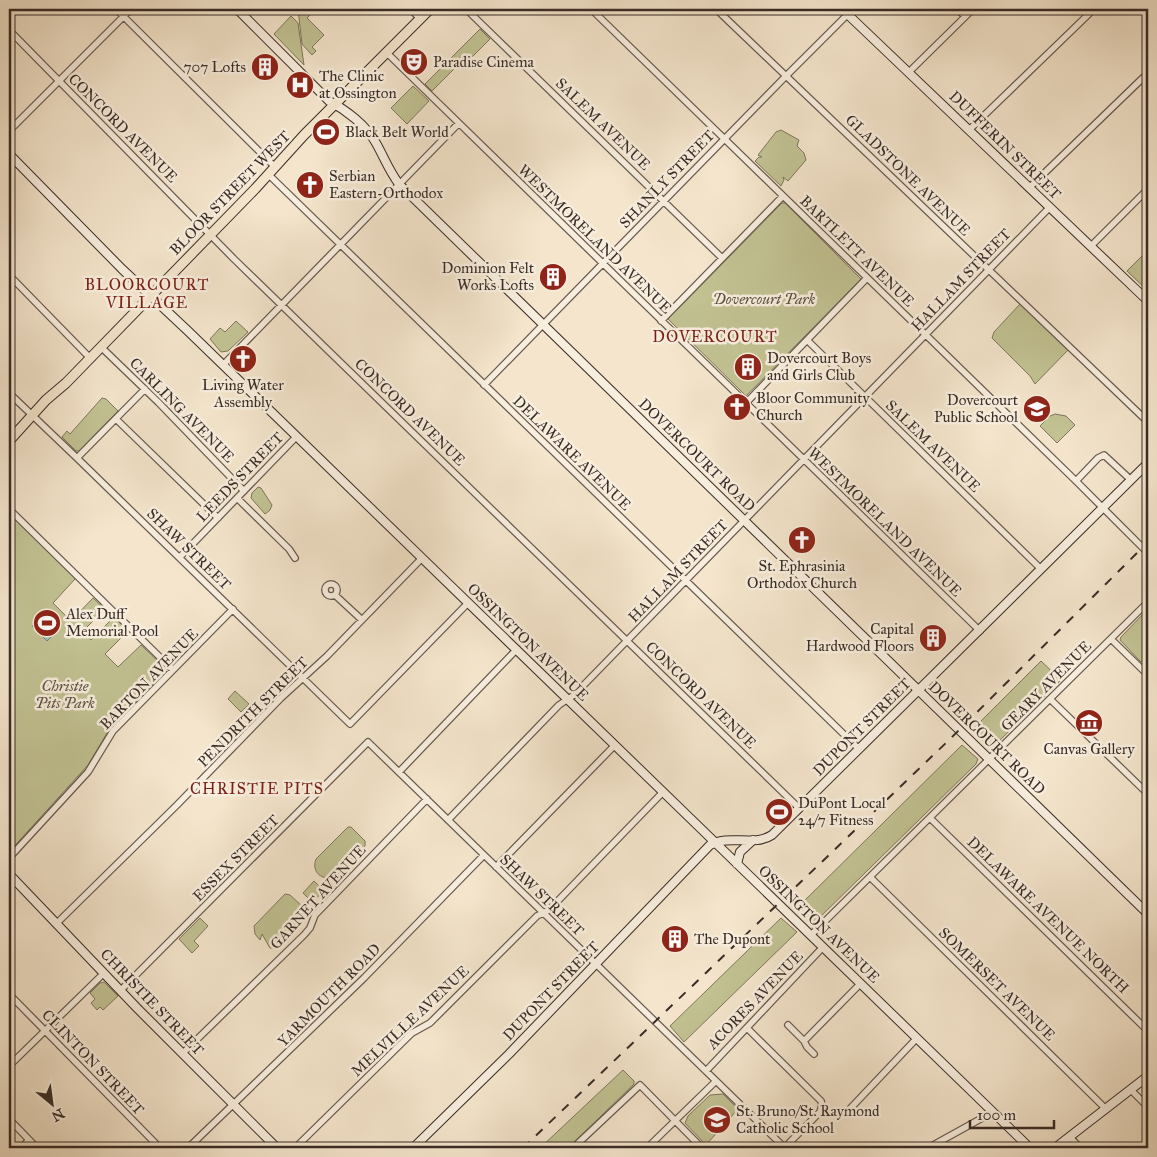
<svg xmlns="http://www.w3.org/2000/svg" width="1157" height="1157" viewBox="0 0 1157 1157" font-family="'IM FELL Great Primer',serif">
  <rect width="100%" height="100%" fill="#f4e5cc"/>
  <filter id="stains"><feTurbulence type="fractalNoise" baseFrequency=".004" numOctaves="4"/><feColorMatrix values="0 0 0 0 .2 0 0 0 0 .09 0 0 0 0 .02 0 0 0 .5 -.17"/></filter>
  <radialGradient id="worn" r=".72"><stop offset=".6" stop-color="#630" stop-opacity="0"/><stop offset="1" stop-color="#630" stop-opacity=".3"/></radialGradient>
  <!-- green -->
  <path fill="#c2c293" stroke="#7e775c" d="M298 9H305L311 14 307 18 324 35 312 47 316 51 312 55 302 44Z
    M291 16 298 23 304 65 274 34Z
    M480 29 490 39 464 65H458L432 91 425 84Z
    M413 86 429 101 407 124 391 108Z
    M781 130 799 140 797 146 804 153 806 160 788 181 783 177 784 180 781 186 755 161 759 157H762L758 155 776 132Z
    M782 203H785L861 279 746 396 668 319Z
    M1148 250V291L1127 271Z
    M1020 304 1068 350 1035 384 1030 376 992 338 994 332Z
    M236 321 248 332 228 351 221 352 210 339 220 328 225 332Z
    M102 398 106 399 118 411 79 451H76L62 437 67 431 70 434Z
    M1055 414 1066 416 1075 425 1057 443 1040 426 1050 416Z
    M258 487 261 488 272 505 270 510 265 514 251 498 252 493Z
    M9 513 72 574 75 579 53 603 71 621 93 598 105 609 82 632 91 640 114 617 128 631 105 654 118 667 141 645 161 664V676L110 728 88 765 9 852Z
    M1148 609V655L1141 662 1120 640 1121 637Z
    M1041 661 1061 680 994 746 989 747 972 730Z
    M235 691 249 704 241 712 228 699Z
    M962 745 978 759 976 764 814 923 811 924 796 909Z
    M348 827H351L365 841V846L336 876C322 882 311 872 316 859Z
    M314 881 324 891 312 902 303 893Z
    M285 894 290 895 302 906C301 919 293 930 284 939L283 937 273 948H270L262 934 260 940 255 934 254 926Z
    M200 918 208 926 194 941 199 946 192 953 179 939Z
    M781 918 797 932 684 1042 670 1026Z
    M104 982 118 996 103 1010 100 1007 97 1010 91 1003 95 999 90 993 100 983Z
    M623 1070 634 1081V1084L568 1148H540Z
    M723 1094 738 1109 706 1145 685 1123 688 1116 710 1095Z"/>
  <!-- water -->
  <path fill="#9ebdbf" stroke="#768382" d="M41 616 57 631 47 641 32 626Z"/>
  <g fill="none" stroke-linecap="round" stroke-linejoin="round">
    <defs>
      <path id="street" d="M116 9 274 166
        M411 9 420 19
        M466 9 722 258
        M591 9 1076 481 1148 553
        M716 9 1148 422
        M957 9 965 16
        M9 30 234 259 799 808
        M387 53 980 631
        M909 72 973 9
        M969 130 1094 9
        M9 131 131 9
        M268 174 859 749
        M1030 187 1148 73
        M1091 246 1148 189
        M9 275 90 358
        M661 321 783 196
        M807 340 1041 569
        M101 347 158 402 244 491
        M223 365 458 124
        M484 385 786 76 848 14
        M9 393 77 458 350 724 468 603
        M746 403 867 278
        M116 419 218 518
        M77 458 145 389
        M1076 481 1098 458 1104 455 1131 480
        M237 498 289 549 295 558
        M9 509 173 670
        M180 557 297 436
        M325 590a6 6 0 1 1 12 0a6 6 0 1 1-12 0Z
        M335 595 362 620
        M1111 639 1148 675
        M1050 699 1148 794
        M399 772 517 649
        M930 818 1148 1031
        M448 820 559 705 574 695 1050 207
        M9 858 88 772 113 731 233 609
        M496 867 615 745
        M870 877 1106 1109
        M57 923 177 805 281 698 327 656 422 558
        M811 935 1148 602
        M121 990 368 742 785 1148
        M9 994 160 1148
        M788 1025 804 1041 807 1047 814 1054
        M747 1028 821 1101 822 1105 820 1112 784 1148
        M804 1041 861 983
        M183 1053 304 935 310 928 315 915 427 799
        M9 1066 104 973
        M706 1071 823 947
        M1131 1090 1148 1107
        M847 1112 917 1038
        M9 1119 37 1148
        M1070 1137 1080 1148
        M21 1148 29 1140
        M188 1148 364 978 484 855
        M295 1148 412 1033 430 1023 537 916 549 910 663 792
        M573 1148 640 1085 702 1148
        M647 1148 716 1081
        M928 1148 993 1112"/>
      <path id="secondary" d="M237 9 329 101C346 110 366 125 376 143 384 157 389 171 399 184L1148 914
        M842 9 1148 301
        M9 154 122 269 188 331 1030 1148
        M737 864 740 852 753 840
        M9 874 137 1008 277 1148
        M413 1148 509 1054 710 845C729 834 754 847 772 835L1148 463
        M1055 1148 1148 1076"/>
      <path id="primary" d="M9 441 46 400 66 383 255 189 304 135 430 9"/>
    </defs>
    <!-- street casing -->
    <use href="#street" stroke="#685a50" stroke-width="8"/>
    <!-- secondary casing -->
    <use href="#secondary" stroke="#392c26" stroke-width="10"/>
    <!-- primary casing -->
    <use href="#primary" stroke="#392c26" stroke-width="11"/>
    <!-- street -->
    <use href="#street" stroke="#f8eede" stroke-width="5.5"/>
    <!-- secondary -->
    <use href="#secondary" stroke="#f8eede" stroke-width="8"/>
    <!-- primary -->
    <use href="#primary" stroke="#f4e5cc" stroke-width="9"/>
    <!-- rail -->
    <path stroke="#392c26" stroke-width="2" stroke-dasharray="9 9" stroke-linecap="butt" d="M523 1148 948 741 1148 542"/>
  </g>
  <!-- icons -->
  <defs>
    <symbol id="theatre-disc" viewBox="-11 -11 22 22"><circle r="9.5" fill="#8f2418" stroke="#f8eede"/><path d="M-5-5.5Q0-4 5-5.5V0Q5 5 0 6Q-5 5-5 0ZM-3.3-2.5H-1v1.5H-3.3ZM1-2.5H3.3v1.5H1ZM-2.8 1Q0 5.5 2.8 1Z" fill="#fff"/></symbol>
    <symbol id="building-disc" viewBox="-11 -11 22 22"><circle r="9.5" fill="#8f2418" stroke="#f8eede"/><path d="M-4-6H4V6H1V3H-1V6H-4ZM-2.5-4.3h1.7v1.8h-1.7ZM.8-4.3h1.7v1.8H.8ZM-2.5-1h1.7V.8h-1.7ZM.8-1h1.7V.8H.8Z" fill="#fff"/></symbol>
    <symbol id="hospital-disc" viewBox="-11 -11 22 22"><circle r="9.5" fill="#8f2418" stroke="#f8eede"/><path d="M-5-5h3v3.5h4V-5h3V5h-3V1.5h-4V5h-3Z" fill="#fff"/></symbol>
    <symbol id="stadium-disc" viewBox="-11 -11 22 22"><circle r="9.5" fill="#8f2418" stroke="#f8eede"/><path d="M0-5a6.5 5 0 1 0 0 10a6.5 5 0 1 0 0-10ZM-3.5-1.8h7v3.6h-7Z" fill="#fff"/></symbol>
    <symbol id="church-disc" viewBox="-11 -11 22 22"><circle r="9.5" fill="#8f2418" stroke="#f8eede"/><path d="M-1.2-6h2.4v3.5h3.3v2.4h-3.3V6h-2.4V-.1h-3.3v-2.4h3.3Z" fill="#fff"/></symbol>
    <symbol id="school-disc" viewBox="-11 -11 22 22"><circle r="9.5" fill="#8f2418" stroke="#f8eede"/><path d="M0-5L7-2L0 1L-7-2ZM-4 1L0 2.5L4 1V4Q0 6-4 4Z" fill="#fff"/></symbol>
    <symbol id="museum-disc" viewBox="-11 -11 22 22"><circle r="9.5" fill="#8f2418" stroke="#f8eede"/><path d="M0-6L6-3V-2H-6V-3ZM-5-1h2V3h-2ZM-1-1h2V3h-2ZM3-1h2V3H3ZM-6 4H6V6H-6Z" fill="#fff"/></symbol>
  </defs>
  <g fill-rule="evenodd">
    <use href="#theatre-disc" x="398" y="46" width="32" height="32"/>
    <use href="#building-disc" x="249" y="51" width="32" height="32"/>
    <use href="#hospital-disc" x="284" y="69" width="32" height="32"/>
    <use href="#stadium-disc" x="310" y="116" width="32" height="32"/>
    <use href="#church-disc" x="294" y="169" width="32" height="32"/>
    <use href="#building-disc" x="537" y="261" width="32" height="32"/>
    <use href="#church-disc" x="227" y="343" width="32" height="32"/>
    <use href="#building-disc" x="732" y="351" width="32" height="32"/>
    <use href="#church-disc" x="721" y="391" width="32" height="32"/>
    <use href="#school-disc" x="1021" y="393" width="32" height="32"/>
    <use href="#church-disc" x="786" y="524" width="32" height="32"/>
    <use href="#stadium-disc" x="31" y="607" width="32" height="32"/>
    <use href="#building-disc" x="917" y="622" width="32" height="32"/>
    <use href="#museum-disc" x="1073" y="707" width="32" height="32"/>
    <use href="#stadium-disc" x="763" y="796" width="32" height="32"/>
    <use href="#building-disc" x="659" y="923" width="32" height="32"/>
    <use href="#school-disc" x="701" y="1104" width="32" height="32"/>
  </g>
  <g text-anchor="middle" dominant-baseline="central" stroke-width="5" stroke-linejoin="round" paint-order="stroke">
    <!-- poi labels -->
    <g font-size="15" fill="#392c26" stroke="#f8eede" text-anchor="start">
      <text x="433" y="62">Paradise Cinema</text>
      <text x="246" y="67" text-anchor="end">707 Lofts</text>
      <text x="319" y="76">The Clinic<tspan x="319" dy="17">at Ossington</tspan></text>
      <text x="345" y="132">Black Belt World</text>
      <text x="329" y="176">Serbian<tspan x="329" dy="17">Eastern-Orthodox</tspan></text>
      <text x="534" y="268" text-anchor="end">Dominion Felt<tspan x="534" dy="17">Works Lofts</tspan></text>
      <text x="767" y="358">Dovercourt Boys<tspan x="767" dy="17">and Girls Club</tspan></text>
      <text x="243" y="385" text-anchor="middle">Living Water<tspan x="243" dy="17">Assembly</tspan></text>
      <text x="756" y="398">Bloor Community<tspan x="756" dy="17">Church</tspan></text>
      <text x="1018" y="400" text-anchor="end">Dovercourt<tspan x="1018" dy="17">Public School</tspan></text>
      <text x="802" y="566" text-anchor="middle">St. Ephrasinia<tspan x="802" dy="17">Orthodox Church</tspan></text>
      <text x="66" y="614">Alex Duff<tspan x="66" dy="17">Memorial Pool</tspan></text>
      <text x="914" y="629" text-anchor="end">Capital<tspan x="914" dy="17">Hardwood Floors</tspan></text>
      <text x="1089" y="749" text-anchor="middle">Canvas Gallery</text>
      <text x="798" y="803">DuPont Local<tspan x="798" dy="17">24/7 Fitness</tspan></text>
      <text x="694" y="939">The Dupont</text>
      <text x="736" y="1111">St. Bruno/St. Raymond<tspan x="736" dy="17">Catholic School</tspan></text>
    </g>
    <!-- street labels -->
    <g font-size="15" fill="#392c26" stroke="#f8eede">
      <text transform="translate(603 124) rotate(44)">SALEM AVENUE</text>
      <text transform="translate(123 128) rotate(45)">CONCORD AVENUE</text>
      <text transform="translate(1005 145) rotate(44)">DUFFERIN STREET</text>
      <text transform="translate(908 175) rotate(44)">GLADSTONE AVENUE</text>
      <text transform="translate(667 179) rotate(-46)">SHANLY STREET</text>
      <text transform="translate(230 193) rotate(-46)">BLOOR STREET WEST</text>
      <text transform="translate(595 239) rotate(44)">WESTMORELAND AVENUE</text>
      <text transform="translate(857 251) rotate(44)">BARTLETT AVENUE</text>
      <text transform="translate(961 280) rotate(-46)">HALLAM STREET</text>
      <text transform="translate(182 410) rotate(45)">CARLING AVENUE</text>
      <text transform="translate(410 412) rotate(44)">CONCORD AVENUE</text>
      <text transform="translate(933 446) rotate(44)">SALEM AVENUE</text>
      <text transform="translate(572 453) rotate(44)">DELAWARE AVENUE</text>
      <text transform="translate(697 455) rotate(44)">DOVERCOURT ROAD</text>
      <text transform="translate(240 477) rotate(-46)">LEEDS STREET</text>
      <text transform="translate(885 522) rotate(44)">WESTMORELAND AVENUE</text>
      <text transform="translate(189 549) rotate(44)">SHAW STREET</text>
      <text transform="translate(678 571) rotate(-46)">HALLAM STREET</text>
      <text transform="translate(528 642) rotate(44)">OSSINGTON AVENUE</text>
      <text transform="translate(149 679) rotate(-46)">BARTON AVENUE</text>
      <text transform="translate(1046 686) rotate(-45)">GEARY AVENUE</text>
      <text transform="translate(701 695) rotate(44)">CONCORD AVENUE</text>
      <text transform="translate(253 712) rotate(-45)">PENDRITH STREET</text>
      <text transform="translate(862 727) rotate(-45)">DUPONT STREET</text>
      <text transform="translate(987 738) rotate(44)">DOVERCOURT ROAD</text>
      <text transform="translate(236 858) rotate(-45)">ESSEX STREET</text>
      <text transform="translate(542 895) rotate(44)">SHAW STREET</text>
      <text transform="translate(318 897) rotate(-48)">GARNET AVENUE</text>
      <text transform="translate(1048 915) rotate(44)">DELAWARE AVENUE NORTH</text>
      <text transform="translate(819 924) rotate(44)">OSSINGTON AVENUE</text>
      <text transform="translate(997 984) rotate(44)">SOMERSET AVENUE</text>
      <text transform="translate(551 991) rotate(-46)">DUPONT STREET</text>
      <text transform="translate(329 995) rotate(-45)">YARMOUTH ROAD</text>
      <text transform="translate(755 1000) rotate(-46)">ACORES AVENUE</text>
      <text transform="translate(152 1002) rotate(46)">CHRISTIE STREET</text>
      <text transform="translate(410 1021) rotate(-43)">MELVILLE AVENUE</text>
      <text transform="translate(93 1062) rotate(46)">CLINTON STREET</text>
    </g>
    <!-- park labels -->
    <g font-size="15" font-style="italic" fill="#5b5241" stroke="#f8eede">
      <text x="764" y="299">Dovercourt Park</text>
      <text x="65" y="686">Christie<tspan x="65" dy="17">Pits Park</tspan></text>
    </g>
    <!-- neighbourhood labels -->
    <g font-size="16" letter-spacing="1" fill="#7a1f14" stroke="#f8eede">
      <text x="147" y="284">BLOORCOURT<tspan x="147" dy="18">VILLAGE</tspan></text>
      <text x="715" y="336">DOVERCOURT</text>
      <text x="257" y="788">CHRISTIE PITS</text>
    </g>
  </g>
  <!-- margin -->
  <rect width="1157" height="1157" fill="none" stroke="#f4e5cc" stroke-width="30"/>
  <rect x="10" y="10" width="1137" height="1137" fill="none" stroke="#392c26" stroke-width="2.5"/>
  <rect x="15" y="15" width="1127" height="1127" fill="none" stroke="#392c26"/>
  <!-- north arrow -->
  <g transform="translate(52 1104) rotate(151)" stroke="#f8eede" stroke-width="4" paint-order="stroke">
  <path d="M0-4L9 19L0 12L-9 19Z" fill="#392c26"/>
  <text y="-8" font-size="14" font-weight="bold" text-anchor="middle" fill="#392c26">N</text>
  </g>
  <!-- scale -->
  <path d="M970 1120v8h84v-8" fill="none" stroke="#392c26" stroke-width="2.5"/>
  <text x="977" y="1120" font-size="15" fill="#392c26" stroke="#f8eede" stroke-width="4" paint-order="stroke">100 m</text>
  <rect width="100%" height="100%" filter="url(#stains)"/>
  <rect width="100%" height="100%" fill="url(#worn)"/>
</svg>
